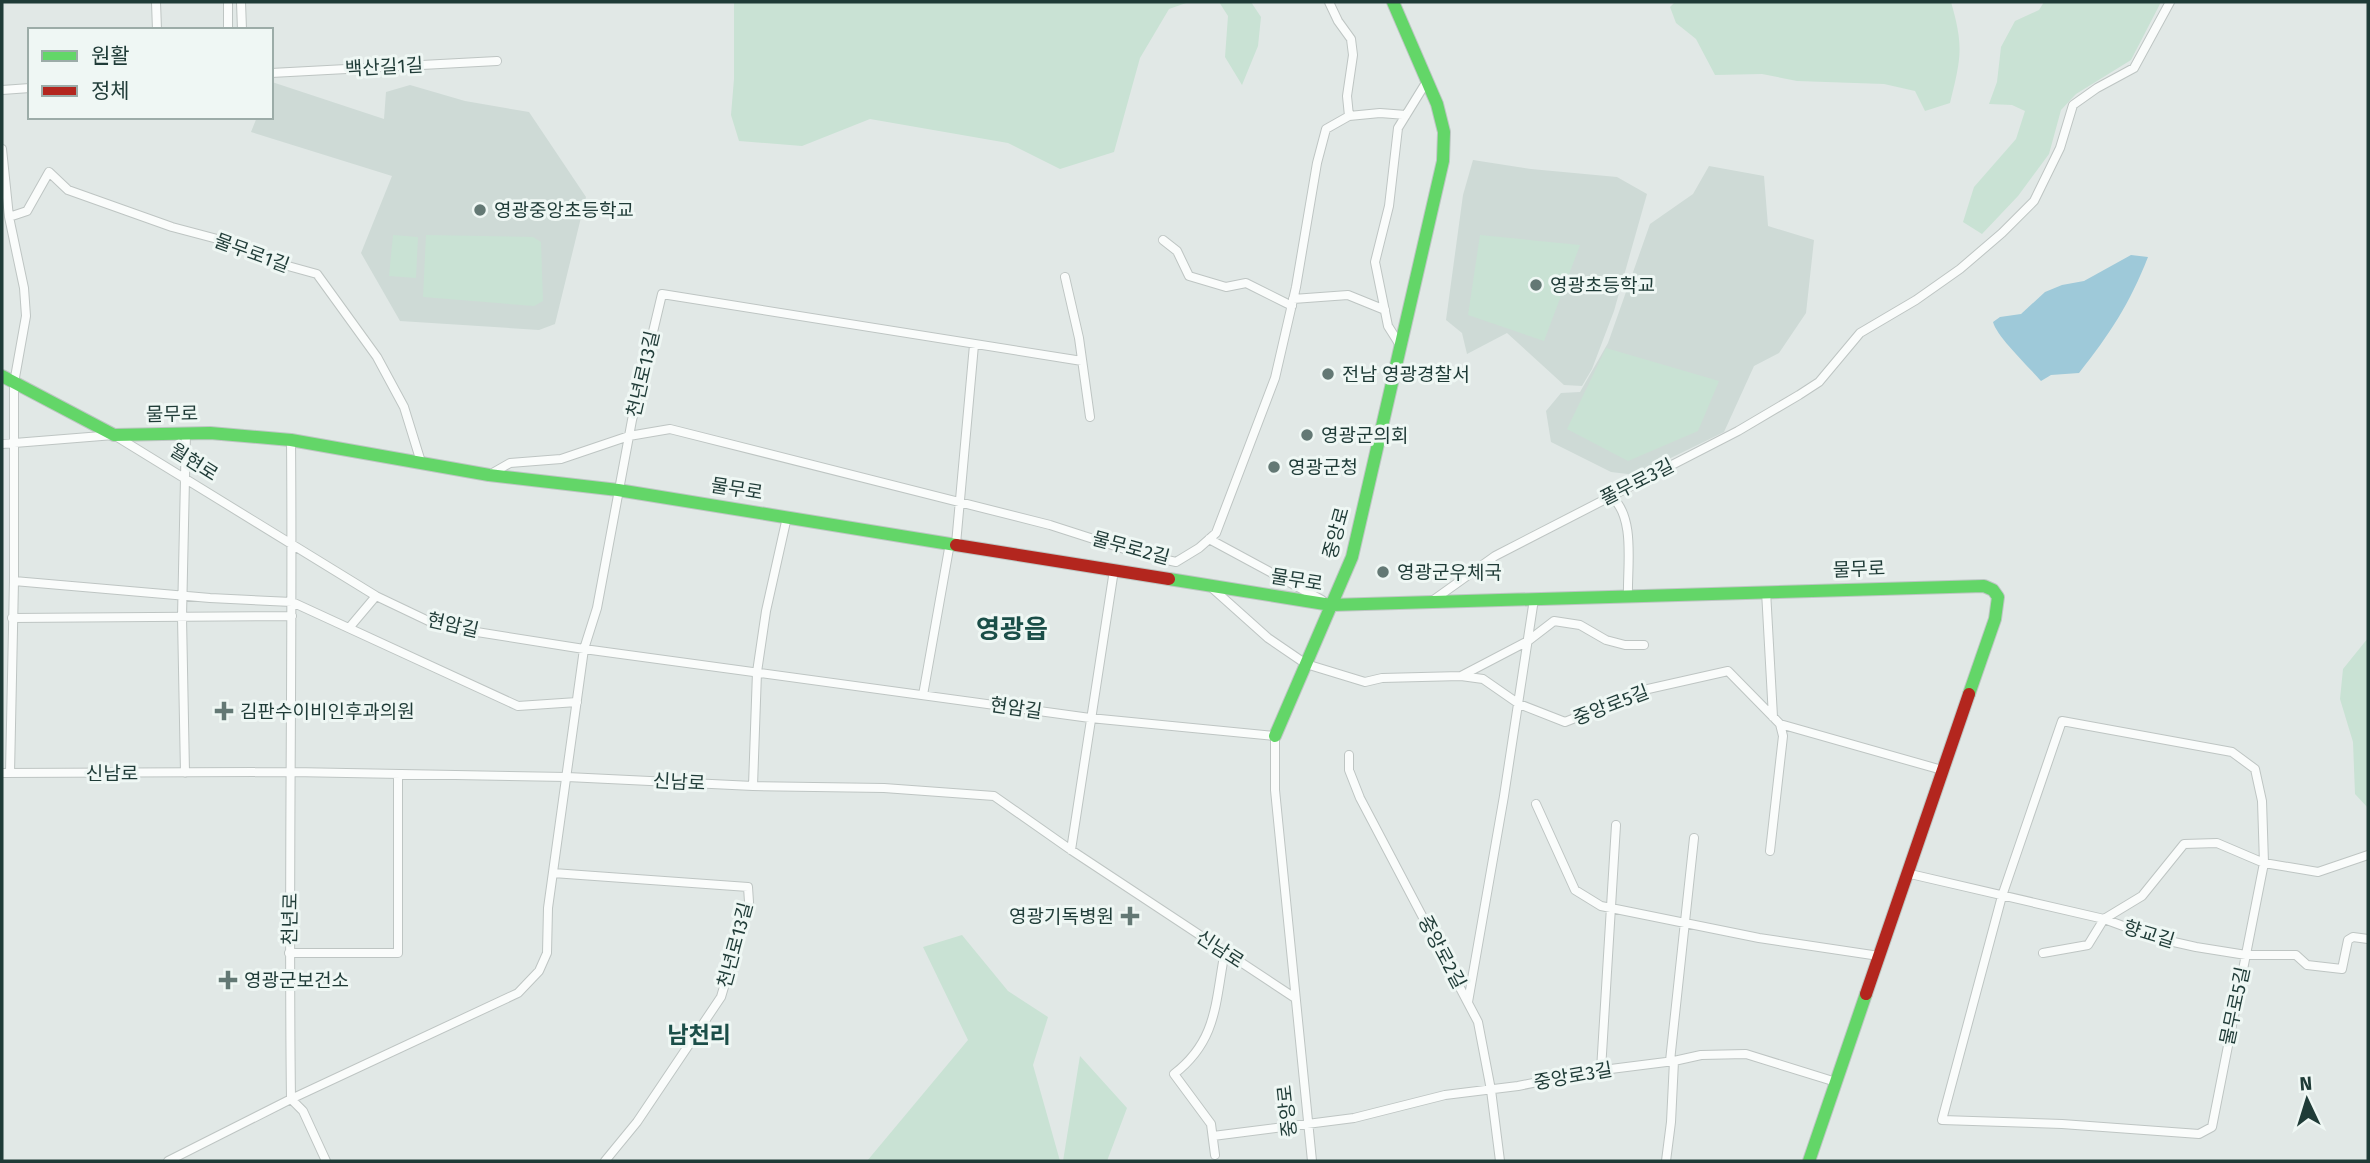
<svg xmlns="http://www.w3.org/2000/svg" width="2370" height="1163" viewBox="0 0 2370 1163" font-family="'Fira Sans','Noto Sans KR',sans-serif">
  <rect width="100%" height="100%" fill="#e1e8e6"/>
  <!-- built -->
  <path fill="#cedad6" d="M272 82 384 119 386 92 410 85 465 101 529 112 586 197 555 324 539 330 400 321 361 253 392 176 251 132 257 117H271Z
    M1473 160 1531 169 1617 177 1647 194 1614 311 1592 369 1582 386 1564 385 1507 333 1467 354 1462 333 1446 320 1463 195Z
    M1709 166 1764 176 1768 226 1814 240 1806 313 1779 353 1754 366 1724 432 1636 475 1611 472 1551 442 1546 411 1561 393 1580 392 1608 343 1650 224 1693 194Z"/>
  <!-- green -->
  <path fill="#c9e2d4" d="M734 2H1189L1169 9 1140 58 1114 152 1060 169 1008 143 870 119 802 146 739 141 731 115 734 79Z
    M1219 2H1251L1261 17 1258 46 1242 85 1225 57 1228 16Z
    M1675 2H1951C1964 47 1961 58 1950 103L1925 111 1915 91 1884 84 1797 81 1762 74 1715 75 1696 39 1676 23 1670 7Z
    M2044 2H2161L2131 60 2076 94 2061 110 2049 154 2018 196 1982 234 1963 222 1974 187 2016 139 2025 111 2012 105 1989 104 1997 82 2001 47 2015 21 2039 10Z
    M393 235 418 237 416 278 389 276Z
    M426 235 533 237 541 242 543 301 534 306 423 297Z
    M1480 235 1580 245 1544 341 1468 315Z
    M1606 348 1719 381 1698 431 1628 461 1567 429Z
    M2368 638V808L2355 794 2353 742 2340 699 2343 669Z
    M962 935 1008 991 1048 1017 1033 1065 1060 1161H867L968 1040 923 947Z
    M1080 1056 1127 1108 1107 1161H1063Z"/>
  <!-- water -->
  <path fill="#9ec9d9" d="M2131 255 2148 257C2130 303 2110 334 2079 373L2051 375 2041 381C2029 367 1997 337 1993 322L2000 317 2021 314 2045 292 2062 285 2084 281Z"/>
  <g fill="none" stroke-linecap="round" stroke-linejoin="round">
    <defs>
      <path id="street" d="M156 2 157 30
        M228 2V30
        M241 2 242 30
        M271 73 497 61
        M2 90 30 88
        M1349 116 1380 113 1406 115
        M2 149 9 217 24 288 26 316 14 383V581L10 773
        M9 217 27 211 49 172 68 190 172 227 240 245 288 266 317 274 377 357 404 407 421 462
        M1163 240 1177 251 1189 276 1226 287 1246 283 1292 306
        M1065 277 1079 338 1090 417
        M1293 299 1348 295 1385 310
        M1400 345 1388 326 1375 262 1389 206 1398 128 1427 81
        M2 444 114 435 376 596 439 626 584 649 1090 718 1275 736V790L1312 1161
        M489 475 510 463 561 459 629 436 670 429 1050 525 1140 554 1176 562 1199 548 1216 533 1275 378 1296 287 1317 163 1326 129 1349 116 1347 96 1353 55 1351 39 1338 21 1329 2
        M1611 496C1636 517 1627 566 1628 596
        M1209 539 1322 600
        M956 544 974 345
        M14 581 210 598 292 602 518 706 577 702
        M1211 587 1268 638 1306 664 1365 682 1382 678 1461 676 1483 679 1519 704 1565 722 1648 689 1728 671 1780 724 1783 736 1770 851
        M1766 591 1773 717
        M1432 601 1495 556 1738 431 1799 395 1819 382 1860 333 1916 300 1960 269 2002 233 2034 201 2060 148 2073 105 2097 88 2134 68 2170 2
        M12 618 292 616
        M349 628 376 596
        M1461 676 1528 641 1554 621 1580 625 1606 640 1625 645H1644
        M923 695 950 543
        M2062 721 2232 752 2255 769 2262 801 2264 863 2212 1127 2199 1134 2062 1124 1942 1120 2002 896Z
        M1780 724 1942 770
        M1349 755V770L1360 798 1478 1022 1491 1090 1500 1161
        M2 773 292 772 567 777 753 786 884 788 994 796 1071 850 1295 998
        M185 773 182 617 186 432
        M753 786 757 672 766 611 787 517
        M1536 804 1575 890 1601 906 1759 938 1879 956
        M1071 850 1114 570
        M553 873 748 887 749 902 721 997 637 1122 605 1161
        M1906 873 2104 919 2156 938 2196 947 2246 955H2296L2307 965 2342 969 2348 940 2353 937 2368 939
        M289 953H398V774
        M2043 953 2088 945 2104 919 2142 896 2184 844 2217 843 2264 863 2318 872 2368 855
        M1468 1002 1504 796 1534 599
        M1670 1061 1694 838
        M1601 1070 1616 825
        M1213 1136 1354 1118 1445 1095 1518 1086 1587 1072 1674 1061 1701 1055 1746 1054 1836 1082
        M1215 1155 1211 1124 1174 1074C1218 1040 1215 1002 1225 951
        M168 1161 291 1099C288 879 293 660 291 440
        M326 1161 303 1111 291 1099 518 993 539 971 547 953 548 908 584 649 597 608 632 420 662 294 1082 361
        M1666 1161 1671 1122 1674 1061"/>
      <path id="fast" d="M2 376 114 435 210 433 291 440 489 475 618 490 956 545
        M1169 579 1331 605 1984 586 1993 590 1998 597 1995 619 1969 694
        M1275 736 1352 557 1443 161 1444 132 1437 104 1393 2
        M1809 1161 1866 994"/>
      <path id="jam" d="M956 545 1169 579
        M1866 994 1969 694"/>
    </defs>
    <!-- street casing -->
    <use href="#street" stroke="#bec5c3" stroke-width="10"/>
    <!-- fast casing -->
    <use href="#fast" stroke="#bdc6c3" stroke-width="14"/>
    <!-- jam casing -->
    <use href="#jam" stroke="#bdc6c3" stroke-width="14"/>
    <!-- street -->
    <use href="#street" stroke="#fafcfb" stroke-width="8"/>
    <!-- fast -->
    <use href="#fast" stroke="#63d668" stroke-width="12"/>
    <!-- jam -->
    <use href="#jam" stroke="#b3261e" stroke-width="12"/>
  </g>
  <!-- markers -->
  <g fill="#637874" stroke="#eff7f4" stroke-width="2.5">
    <circle cx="480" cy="210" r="7"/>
    <circle cx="1536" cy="285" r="7"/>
    <circle cx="1328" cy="374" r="7"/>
    <circle cx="1307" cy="435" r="7"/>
    <circle cx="1274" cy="467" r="7"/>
    <circle cx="1383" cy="572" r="7"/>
    <path d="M220.5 700.5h7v7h7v7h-7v7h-7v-7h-7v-7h7z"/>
    <path d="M1126.5 905.5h7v7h7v7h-7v7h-7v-7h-7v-7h7z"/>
    <path d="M224.5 969.5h7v7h7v7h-7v7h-7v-7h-7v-7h7z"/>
  </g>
  <g text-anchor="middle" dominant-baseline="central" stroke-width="6" stroke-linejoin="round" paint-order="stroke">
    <!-- street labels -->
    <g font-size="19" fill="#1f3b37" stroke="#eff7f4">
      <text transform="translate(384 67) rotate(-3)">백산길1길</text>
      <text transform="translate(252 253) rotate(20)">물무로1길</text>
      <text transform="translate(643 374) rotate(-77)">천년로13길</text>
      <text transform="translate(172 414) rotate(-1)">물무로</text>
      <text transform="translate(194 462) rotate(32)">월현로</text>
      <text transform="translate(1637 482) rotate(-27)">풀무로3길</text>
      <text transform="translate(737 489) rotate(9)">물무로</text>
      <text transform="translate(1336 533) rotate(-75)">중앙로</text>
      <text transform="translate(1131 548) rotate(15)">물무로2길</text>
      <text transform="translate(1859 569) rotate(-2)">물무로</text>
      <text transform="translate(1297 580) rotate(9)">물무로</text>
      <text transform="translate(453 625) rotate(13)">현암길</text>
      <text transform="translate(1611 705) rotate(-21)">중앙로5길</text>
      <text transform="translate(1016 708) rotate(8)">현암길</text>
      <text x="112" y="773">신남로</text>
      <text transform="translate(679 782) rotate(3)">신남로</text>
      <text transform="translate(290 919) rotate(-89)">천년로</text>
      <text transform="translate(2149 934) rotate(17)">향교길</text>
      <text transform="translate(735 945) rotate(-75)">천년로13길</text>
      <text transform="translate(1220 949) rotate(33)">신남로</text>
      <text transform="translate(1442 952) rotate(62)">중앙로2길</text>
      <text transform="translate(2235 1006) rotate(-78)">물무로5길</text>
      <text transform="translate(1573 1076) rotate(-10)">중앙로3길</text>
      <text transform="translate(1287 1111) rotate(-96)">중앙로</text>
    </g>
    <!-- poi labels -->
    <g font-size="19" fill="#1f3b37" stroke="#eff7f4" text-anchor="start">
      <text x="494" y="210">영광중앙초등학교</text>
      <text x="1550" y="285">영광초등학교</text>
      <text x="1342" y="374">전남 영광경찰서</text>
      <text x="1321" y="435">영광군의회</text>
      <text x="1288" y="467">영광군청</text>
      <text x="1397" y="572">영광군우체국</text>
      <text x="240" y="711">김판수이비인후과의원</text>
      <text x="1114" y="916" text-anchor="end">영광기독병원</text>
      <text x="244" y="980">영광군보건소</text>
    </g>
    <!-- quarter labels -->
    <g font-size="23" font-weight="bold" fill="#1a4e48" stroke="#eff7f4">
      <text x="699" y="1035">남천리</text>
    </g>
    <!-- district labels -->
    <g font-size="26" font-weight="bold" fill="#1a4e48" stroke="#eff7f4">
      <text x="1012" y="629">영광읍</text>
    </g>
  </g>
  <!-- border -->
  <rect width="2370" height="1163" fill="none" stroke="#1f3b37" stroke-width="7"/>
  <!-- legend -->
  <rect x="28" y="28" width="245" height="91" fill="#eff7f4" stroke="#9caca8" stroke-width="2"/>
  <rect x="42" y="51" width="35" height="10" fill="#63d668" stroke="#9caca8" stroke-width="2"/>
  <text x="91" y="63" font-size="21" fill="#1f3b37">원활</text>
  <rect x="42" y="86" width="35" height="10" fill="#b3261e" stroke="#9caca8" stroke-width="2"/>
  <text x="91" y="98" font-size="21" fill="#1f3b37">정체</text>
  <!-- north arrow -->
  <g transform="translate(2307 1100) rotate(356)" stroke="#eff7f4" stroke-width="5" paint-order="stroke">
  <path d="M0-5L12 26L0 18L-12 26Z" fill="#1f3b37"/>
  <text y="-10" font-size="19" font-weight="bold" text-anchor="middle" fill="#1f3b37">N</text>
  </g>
</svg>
